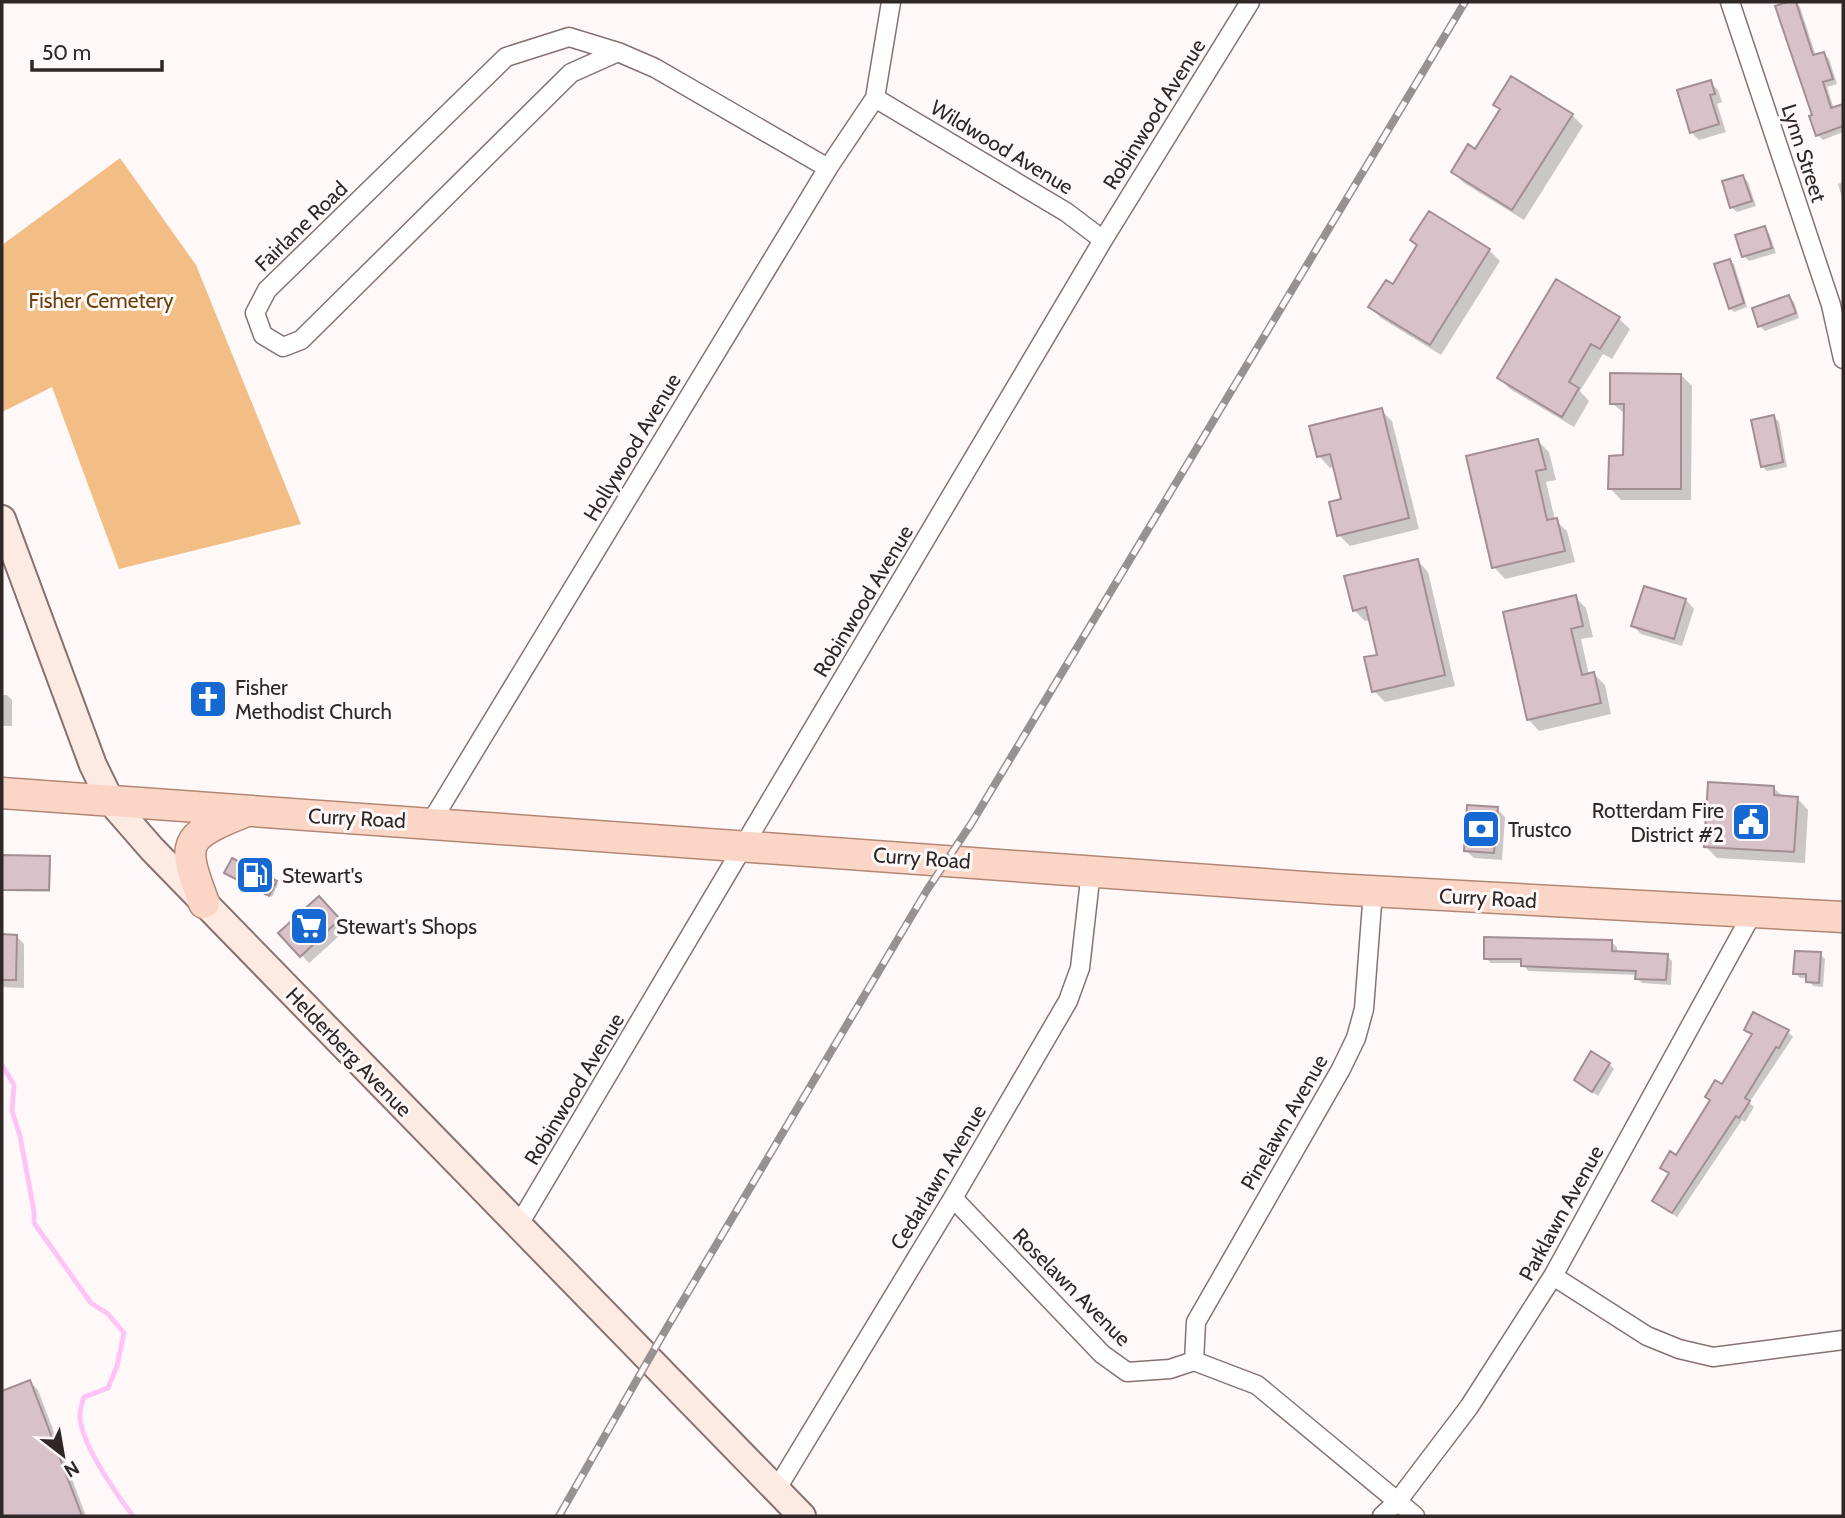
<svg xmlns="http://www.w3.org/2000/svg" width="1845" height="1518" viewBox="0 0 1845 1518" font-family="Cabin,sans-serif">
  <rect width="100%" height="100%" fill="#fef9f8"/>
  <!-- green -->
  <path fill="#f3be86" d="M120 158 196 265 301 524 119 569 52 387 2 412V245Z"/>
  <!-- shadow -->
  <path fill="#0003" d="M1795 2 1800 7 1816 56 1824 54 1829 59 1837 84 1827 87 1834 109 1843 106V132L1823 140 1818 135 1814 116 1777 7Z
    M1710 82 1718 90 1722 102 1717 104 1726 132 1699 140 1691 132Z
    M1495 105 1572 115 1583 126 1524 220 1464 183 1453 172 1476 151 1501 111Z
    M1743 177 1748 182 1756 206 1737 212 1731 207Z
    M1843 182V201L1838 184Z
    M1764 228 1769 233 1776 253 1749 261 1744 256Z
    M1489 250 1500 261 1441 355 1381 318 1370 307 1394 286Z
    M1730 261 1734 264 1747 307 1734 312 1730 308Z
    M1788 297 1794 302 1799 318 1765 331 1760 326Z
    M1618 318 1630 329 1612 359 1603 354 1580 391 1589 401 1574 427 1510 389 1499 378Z
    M1681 375 1692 386 1691 500H1621L1610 488 1625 457V414L1612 403Z
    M1381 410 1392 421 1419 529 1350 546 1339 535 1343 500 1335 466 1330 468 1319 456Z
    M1774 417 1779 422 1787 467 1767 471 1762 466Z
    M1538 441 1549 452 1556 480 1546 482 1555 520 1567 531 1575 562 1505 579 1494 567Z
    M1417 560 1428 572 1455 686 1385 702 1374 691 1379 656 1371 620 1365 621 1354 610Z
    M1575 597 1586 608 1593 637 1581 639 1589 675 1594 674 1605 685 1611 714 1539 731 1528 719Z
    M1686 600 1694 609 1682 646 1641 634 1633 626Z
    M2 695H7L12 700V726H2Z
    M1774 788 1784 798H1797L1808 810 1805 863 1717 858 1706 847Z
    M1497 809 1505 817 1502 860 1474 858 1465 850Z
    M2 857 49 858 51 860 50 892 2 891Z
    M228 875 276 882 278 884 272 897Z
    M326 907 347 929 309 963 281 933Z
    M2 936H16L24 944V988L2 987Z
    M1611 942 1617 947V953L1667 956 1672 961 1671 985 1642 983 1637 978V975L1528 971 1523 963H1491L1486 958Z
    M1820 954 1825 959 1823 987 1813 986 1808 978H1800L1795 973Z
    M1746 1030 1788 1032 1793 1037 1749 1103 1754 1107 1745 1122 1742 1120 1677 1217 1654 1201 1670 1175 1662 1168 1677 1158 1722 1086 1753 1036Z
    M1609 1064 1614 1069 1598 1096 1576 1080Z
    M30 1382 38 1390 86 1516H2V1393Z"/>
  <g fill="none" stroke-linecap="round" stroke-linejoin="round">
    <!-- stream -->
    <path stroke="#fec4f7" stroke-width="5" d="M2 1065 14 1085 12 1111 20 1136 34 1211V1223L91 1303 108 1314 124 1333 117 1366 108 1388 84 1397C82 1403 79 1412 80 1419 84 1449 115 1492 133 1516"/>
  </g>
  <!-- building -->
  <path fill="#d8c1c9" stroke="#a48e96" stroke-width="2" d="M1788 2H1796L1813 55 1824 52 1833 79 1823 82 1831 108 1843 104V126L1816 136 1809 116 1812 115 1775 6Z
    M1511 76 1573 114 1512 210 1451 172 1468 144 1475 149 1500 109 1493 105Z
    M1711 80 1715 94 1710 95 1719 124 1690 133 1677 90Z
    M1743 175 1752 201 1730 208 1722 181Z
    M1429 211 1490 249 1430 345 1368 307 1386 280 1393 284 1417 245 1410 240Z
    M1765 226 1772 248 1742 257 1735 235Z
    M1730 259 1744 303 1729 309 1714 264Z
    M1556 279 1620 317 1600 349 1591 344 1569 382 1579 388 1562 417 1497 378Z
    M1789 295 1796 313 1758 327 1752 308Z
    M1610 373 1681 374V489H1608L1609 456 1623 455 1624 404H1610Z
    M1382 408 1409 518 1337 536 1329 502 1341 499 1330 454 1317 457 1309 426Z
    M1774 415 1783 462 1761 467 1751 420Z
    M1538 439 1546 469 1536 471 1547 520 1557 518 1565 551 1492 568 1466 456Z
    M1418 559 1445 675 1372 692 1364 657 1377 655 1366 607 1353 611 1344 576Z
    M1644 586 1686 599 1674 639 1631 626Z
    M1576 595 1583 626 1571 629 1582 675 1594 672 1601 703 1527 720 1503 612Z
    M1708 782 1774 786V795L1798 797 1794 852 1704 847Z
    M1467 805 1498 807 1494 853 1464 851Z
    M2 855 50 856 49 890H2Z
    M232 858 277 881 269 896 224 873Z
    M319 896 340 919 300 957 278 933Z
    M2 934 17 935 16 980H2Z
    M1484 937 1612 940V951L1668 954 1666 980 1635 979 1636 971 1521 966V959H1484Z
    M1795 951 1821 952 1819 983 1806 982V974H1793Z
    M1753 1012 1789 1030 1779 1048 1776 1047 1745 1098 1750 1101 1739 1118 1736 1116 1672 1213 1652 1201 1669 1173 1660 1168 1670 1151 1676 1155 1710 1100 1705 1097 1715 1080 1722 1084 1752 1034 1744 1030Z
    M1591 1051 1610 1063 1592 1092 1574 1080Z
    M30 1380 82 1516H2V1391Z"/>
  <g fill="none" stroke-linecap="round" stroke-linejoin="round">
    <defs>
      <path id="street" d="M1730 2 1831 305 1843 359
        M569 37 618 52 571 73 301 340 283 347 263 335 255 313 267 290 506 57Z
        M618 52 655 68 828 168
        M875 98 1066 212 1103 240
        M431 822 828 168 875 98 891 2
        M953 1198 1102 1354 1127 1372 1170 1369 1194 1361 1257 1385 1415 1516
        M518 1226 1103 240 1250 2
        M1553 1276 1647 1336 1679 1349 1713 1357 1843 1340
        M1194 1361 1196 1322 1341 1069 1356 1038 1364 1009 1373 891
        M776 1490 953 1198 1068 1001 1080 968 1091 871
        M1382 1516 1397 1502 1469 1407 1553 1276 1752 914"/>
      <path id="secondary" d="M2 519 93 765 111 802 152 849 802 1516"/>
      <path id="primary" d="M2 793 1333 889 1843 917
        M204 903C182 844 181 837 242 813"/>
    </defs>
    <!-- street casing -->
    <use href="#street" stroke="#877171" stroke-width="21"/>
    <!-- secondary casing -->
    <use href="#secondary" stroke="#877171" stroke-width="30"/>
    <!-- primary casing -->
    <use href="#primary" stroke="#b38776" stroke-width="33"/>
    <!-- street -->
    <use href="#street" stroke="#fff" stroke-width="18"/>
    <!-- secondary -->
    <use href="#secondary" stroke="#fdeae3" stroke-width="26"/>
    <!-- primary -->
    <use href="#primary" stroke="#fbd6c7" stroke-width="30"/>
    <defs>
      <path id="rail" d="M559 1516 662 1336 927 890 971 824 1465 2"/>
    </defs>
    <!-- rail casing -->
    <use href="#rail" stroke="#989191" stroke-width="8"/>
    <!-- rail -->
    <use href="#rail" stroke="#fef9f8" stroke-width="5" stroke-dasharray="16" stroke-linecap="butt"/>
  </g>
  <!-- icons -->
  <defs>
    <symbol id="church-square" viewBox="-11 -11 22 22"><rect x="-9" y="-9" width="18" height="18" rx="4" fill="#1669d3" stroke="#fef9f8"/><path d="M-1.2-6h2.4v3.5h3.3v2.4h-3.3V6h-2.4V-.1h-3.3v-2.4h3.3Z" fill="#fff"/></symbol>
    <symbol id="civic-square" viewBox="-11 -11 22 22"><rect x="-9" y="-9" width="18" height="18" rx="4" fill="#1669d3" stroke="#fef9f8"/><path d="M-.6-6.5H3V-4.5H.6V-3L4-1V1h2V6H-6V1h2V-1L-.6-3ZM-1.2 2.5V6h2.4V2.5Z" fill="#fff"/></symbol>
    <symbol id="bank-square" viewBox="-11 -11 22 22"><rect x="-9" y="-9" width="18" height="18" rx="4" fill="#1669d3" stroke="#fef9f8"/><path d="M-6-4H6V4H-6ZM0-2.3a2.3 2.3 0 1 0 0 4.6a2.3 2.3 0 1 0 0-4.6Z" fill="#fff"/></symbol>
    <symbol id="fuel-square" viewBox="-11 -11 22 22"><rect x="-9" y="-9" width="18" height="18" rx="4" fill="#1669d3" stroke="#fef9f8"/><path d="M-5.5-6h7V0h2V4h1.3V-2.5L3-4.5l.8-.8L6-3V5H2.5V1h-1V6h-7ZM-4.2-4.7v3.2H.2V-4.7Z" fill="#fff"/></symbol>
    <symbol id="supermarket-square" viewBox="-11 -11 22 22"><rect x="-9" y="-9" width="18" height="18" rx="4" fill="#1669d3" stroke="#fef9f8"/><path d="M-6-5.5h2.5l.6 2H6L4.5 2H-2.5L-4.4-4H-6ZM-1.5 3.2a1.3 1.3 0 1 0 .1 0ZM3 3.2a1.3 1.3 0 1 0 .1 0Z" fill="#fff"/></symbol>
  </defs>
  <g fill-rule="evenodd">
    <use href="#church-square" x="186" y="677" width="44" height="44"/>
    <use href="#civic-square" x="1729" y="800" width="44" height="44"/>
    <use href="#bank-square" x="1459" y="807" width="44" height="44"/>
    <use href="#fuel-square" x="233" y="853" width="44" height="44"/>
    <use href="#supermarket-square" x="287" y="904" width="44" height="44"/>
  </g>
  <g text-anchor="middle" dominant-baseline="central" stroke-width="6" stroke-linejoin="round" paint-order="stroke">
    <!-- street labels -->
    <g font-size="21" fill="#302727" stroke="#fef9f8">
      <text transform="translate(1154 114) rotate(-58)">Robinwood Avenue</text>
      <text transform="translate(1002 147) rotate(31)">Wildwood Avenue</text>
      <text transform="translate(1804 153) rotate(72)">Lynn Street</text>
      <text transform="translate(301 226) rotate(-44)">Fairlane Road</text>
      <text transform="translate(632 447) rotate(-59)">Hollywood Avenue</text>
      <text transform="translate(863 601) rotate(-59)">Robinwood Avenue</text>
      <text transform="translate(357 818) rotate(3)">Curry Road</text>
      <text transform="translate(922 858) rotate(4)">Curry Road</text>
      <text transform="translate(1488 898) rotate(3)">Curry Road</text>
      <text transform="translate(349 1052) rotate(46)">Helderberg Avenue</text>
      <text transform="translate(574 1089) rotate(-59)">Robinwood Avenue</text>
      <text transform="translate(1284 1122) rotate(-60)">Pinelawn Avenue</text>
      <text transform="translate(938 1177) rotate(-59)">Cedarlawn Avenue</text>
      <text transform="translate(1561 1213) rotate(-61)">Parklawn Avenue</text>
      <text transform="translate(1072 1287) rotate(45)">Roselawn Avenue</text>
    </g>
    <!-- park labels -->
    <g font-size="21" fill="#6b4108" stroke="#fef9f8">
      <text x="101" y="300">Fisher Cemetery</text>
    </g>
    <!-- poi labels -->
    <g font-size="21" fill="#302727" stroke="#fef9f8" text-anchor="start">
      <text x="235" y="687">Fisher<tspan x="235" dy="24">Methodist Church</tspan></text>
      <text x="1724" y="810" text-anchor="end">Rotterdam Fire<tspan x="1724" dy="24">District #2</tspan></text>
      <text x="1508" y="829">Trustco</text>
      <text x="282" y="875">Stewart's</text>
      <text x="336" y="926">Stewart's Shops</text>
    </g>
  </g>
  <!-- border -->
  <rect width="1845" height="1518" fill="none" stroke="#302727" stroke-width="7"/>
  <!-- north arrow -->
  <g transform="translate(63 1455) rotate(149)" stroke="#fef9f8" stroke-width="5" paint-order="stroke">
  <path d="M0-5L12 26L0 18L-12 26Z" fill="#302727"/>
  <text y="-10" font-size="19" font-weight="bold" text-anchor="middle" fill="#302727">N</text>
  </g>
  <!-- scale -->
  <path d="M32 60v10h130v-10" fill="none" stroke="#302727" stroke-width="3.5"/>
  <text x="42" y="60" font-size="21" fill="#302727" stroke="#fef9f8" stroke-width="5" paint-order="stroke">50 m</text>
</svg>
